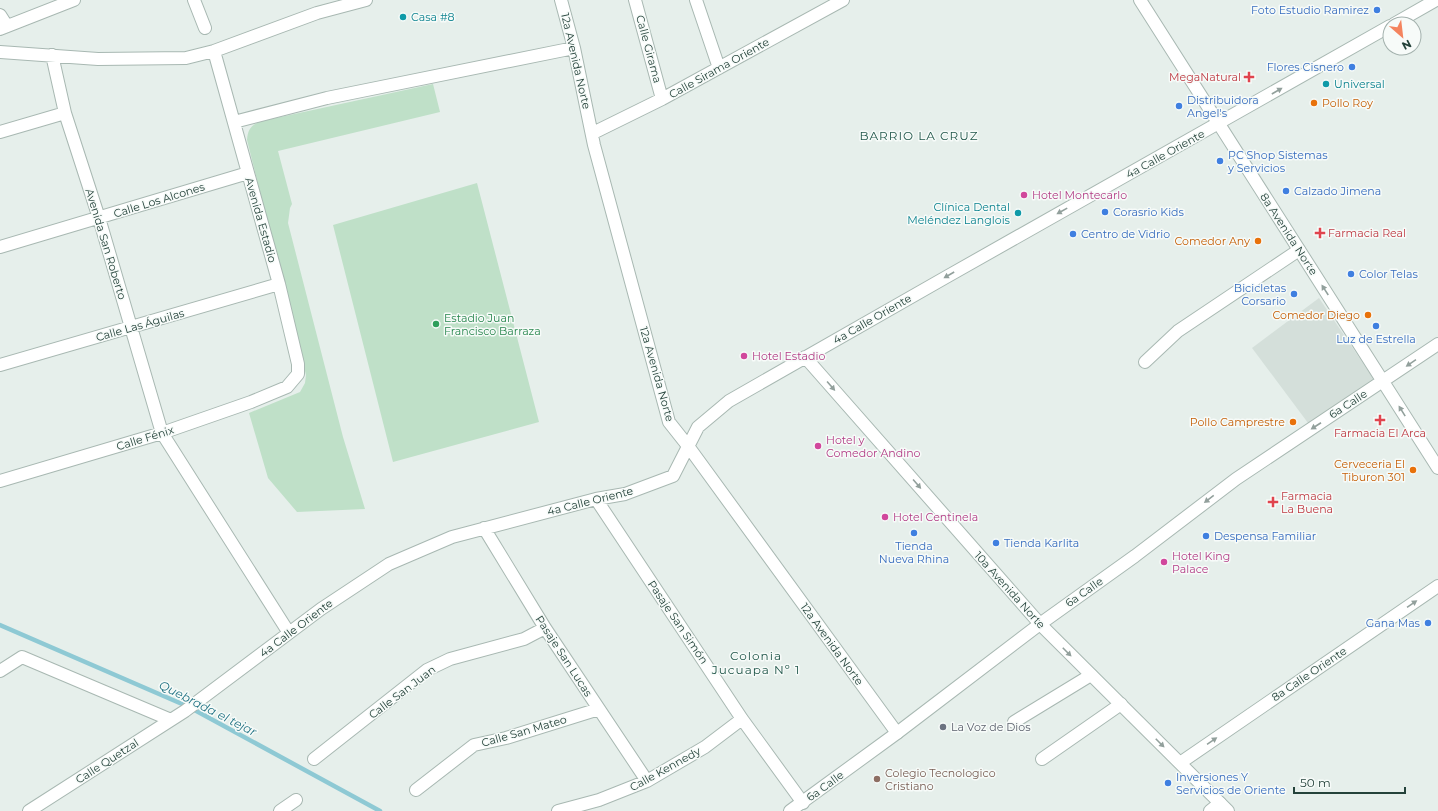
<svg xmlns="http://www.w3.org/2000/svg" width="1438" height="811" viewBox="0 0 1438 811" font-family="Montserrat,sans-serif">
  <rect width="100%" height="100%" fill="#e6efeb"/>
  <!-- built -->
  <path fill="#d4dfda" d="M1319 298 1375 381 1311 427 1252 348Z"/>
  <!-- green -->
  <path fill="#bfe0c8" d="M433 84 440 112 278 151 292 204 290 208 288 223 343 437 365 509 297 512 268 478 249 413 300 392 305 383 306 375 247 140C248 129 251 125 262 121Z
    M477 183 539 422 393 462 333 225Z"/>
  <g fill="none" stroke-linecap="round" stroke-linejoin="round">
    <!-- stream -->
    <path stroke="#8ec9d4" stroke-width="4.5" d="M0 625 189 707 380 811"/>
    <defs>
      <path id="minor" d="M194 0 205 28
        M561 0 574 48 594 145 669 422 688 446 897 733
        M635 0 662 99
        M696 0 719 68
        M0 15 7 26
        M1394 24 1436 0
        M0 29 74 0
        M0 52 98 59 186 58 214 51 317 13 366 0
        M52 55 65 113 99 218 162 433 289 633
        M234 122 327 98 574 48
        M0 132 65 113
        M593 133 662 99 843 0
        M0 247 248 173
        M805 357 1040 624
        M1145 362 1178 331 1299 250
        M0 365 279 284
        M0 481 162 433 251 402 287 387 298 374V364L279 284 214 51
        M596 499 742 719 803 803
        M484 528 545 628 647 781
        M0 671 22 657 171 720
        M1014 722 1091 675
        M314 759 427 670 450 659 524 639 545 628
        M1042 759 1121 704
        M416 790 474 745 506 738 599 709
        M29 811 185 711 321 609 389 564 452 537 596 499 625 494 673 476 698 427 729 401 948 276 1390 26
        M280 811 296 800
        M558 811 599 800 647 781 705 747 742 719
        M1210 811 1220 803"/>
      <path id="tertiary" d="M1140 0 1438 468
        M1040 624 1228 811
        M1180 763 1438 586
        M790 811 897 733 1040 624 1135 556 1236 479 1438 344"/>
    </defs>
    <!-- minor casing -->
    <use href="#minor" stroke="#a8b8b2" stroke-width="14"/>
    <!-- tertiary casing -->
    <use href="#tertiary" stroke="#a8b8b2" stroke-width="14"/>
    <!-- minor -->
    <use href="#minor" stroke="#fff" stroke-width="12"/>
    <!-- tertiary -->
    <use href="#tertiary" stroke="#fff" stroke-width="12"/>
  </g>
  <!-- one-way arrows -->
  <defs><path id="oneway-solid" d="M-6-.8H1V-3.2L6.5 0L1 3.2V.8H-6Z"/></defs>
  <g fill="#92a09c">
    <use href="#oneway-solid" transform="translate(1277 91) rotate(-30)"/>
    <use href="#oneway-solid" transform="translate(1062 211) rotate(151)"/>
    <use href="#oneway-solid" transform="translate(949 275) rotate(150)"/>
    <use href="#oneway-solid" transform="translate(1325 290) rotate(-123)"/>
    <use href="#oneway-solid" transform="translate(1411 363) rotate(146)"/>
    <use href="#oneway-solid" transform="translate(831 386) rotate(49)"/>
    <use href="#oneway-solid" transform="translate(1402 411) rotate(-122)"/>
    <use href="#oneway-solid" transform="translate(1316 426) rotate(147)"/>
    <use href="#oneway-solid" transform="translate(917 484) rotate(49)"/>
    <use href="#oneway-solid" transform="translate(1209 499) rotate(142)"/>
    <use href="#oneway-solid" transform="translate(1412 604) rotate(-34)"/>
    <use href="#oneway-solid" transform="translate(1067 652) rotate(45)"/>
    <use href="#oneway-solid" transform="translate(1212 741) rotate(-34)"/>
    <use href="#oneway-solid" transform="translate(1160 743) rotate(45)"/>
  </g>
  <!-- markers -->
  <g fill="#3f7fe0" stroke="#f7fbf9" stroke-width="1.5">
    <circle cx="1377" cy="10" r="4"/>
    <circle cx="1352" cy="67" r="4"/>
    <circle cx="1179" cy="106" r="4"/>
    <circle cx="1220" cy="161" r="4"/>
    <circle cx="1286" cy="191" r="4"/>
    <circle cx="1105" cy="212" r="4"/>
    <circle cx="1073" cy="234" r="4"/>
    <circle cx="1351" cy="274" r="4"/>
    <circle cx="1294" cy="294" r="4"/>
    <circle cx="1376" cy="326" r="4"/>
    <circle cx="914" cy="533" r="4"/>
    <circle cx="1206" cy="536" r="4"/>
    <circle cx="996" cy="543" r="4"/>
    <circle cx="1428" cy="623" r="4"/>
    <circle cx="1168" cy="783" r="4"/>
  </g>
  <g fill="#0f9aa8" stroke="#f7fbf9" stroke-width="1.5">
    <circle cx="403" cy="17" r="4"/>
    <circle cx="1326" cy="84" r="4"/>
    <circle cx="1018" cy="213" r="4"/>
  </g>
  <g fill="#e0444e" stroke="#f7fbf9" stroke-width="1.5">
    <path d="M1247 71h4v4h4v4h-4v4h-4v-4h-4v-4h4z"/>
    <path d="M1318 227h4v4h4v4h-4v4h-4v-4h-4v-4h4z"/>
    <path d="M1378 414h4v4h4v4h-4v4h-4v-4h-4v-4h4z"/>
    <path d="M1271 496h4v4h4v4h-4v4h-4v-4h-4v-4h4z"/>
  </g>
  <g fill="#e8710a" stroke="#f7fbf9" stroke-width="1.5">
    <circle cx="1314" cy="103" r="4"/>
    <circle cx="1258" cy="241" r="4"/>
    <circle cx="1368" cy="315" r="4"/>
    <circle cx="1293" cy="422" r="4"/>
    <circle cx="1413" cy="470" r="4"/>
  </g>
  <g fill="#d1479c" stroke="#f7fbf9" stroke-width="1.5">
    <circle cx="1024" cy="195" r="4"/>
    <circle cx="744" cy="356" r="4"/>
    <circle cx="818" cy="446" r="4"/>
    <circle cx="885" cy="517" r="4"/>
    <circle cx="1164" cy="562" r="4"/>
  </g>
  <circle fill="#2e9e5b" stroke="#f7fbf9" stroke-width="1.5" cx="436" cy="324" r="4"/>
  <circle fill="#6b7280" stroke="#f7fbf9" stroke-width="1.5" cx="943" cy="727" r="4"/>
  <circle fill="#8d6e63" stroke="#f7fbf9" stroke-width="1.5" cx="877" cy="779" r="4"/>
  <g text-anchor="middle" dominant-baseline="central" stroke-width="3" stroke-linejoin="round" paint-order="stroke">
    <!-- shop labels -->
    <g font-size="11" fill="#366cbe" stroke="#f7fbf9" text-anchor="start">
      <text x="1369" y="10" text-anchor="end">Foto Estudio Ramirez</text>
      <text x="1344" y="67" text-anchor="end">Flores Cisnero</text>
      <text x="1187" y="100">Distribuidora<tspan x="1187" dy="13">Angel's</tspan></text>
      <text x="1228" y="155">PC Shop Sistemas<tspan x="1228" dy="13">y Servicios</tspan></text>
      <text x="1294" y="191">Calzado Jimena</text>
      <text x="1113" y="212">Corasrio Kids</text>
      <text x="1081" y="234">Centro de Vidrio</text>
      <text x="1359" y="274">Color Telas</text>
      <text x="1286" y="288" text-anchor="end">Bicicletas<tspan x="1286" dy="13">Corsario</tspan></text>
      <text x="1376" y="339" text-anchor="middle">Luz de Estrella</text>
      <text x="1214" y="536">Despensa Familiar</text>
      <text x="1004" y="543">Tienda Karlita</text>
      <text x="914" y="546" text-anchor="middle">Tienda<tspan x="914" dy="13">Nueva Rhina</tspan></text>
      <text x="1420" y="623" text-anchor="end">Gana Mas</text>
      <text x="1176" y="777">Inversiones Y<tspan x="1176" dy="13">Servicios de Oriente</tspan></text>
    </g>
    <!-- culture labels -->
    <g font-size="11" fill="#0d838f" stroke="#f7fbf9" text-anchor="start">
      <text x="411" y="17">Casa #8</text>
      <text x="1334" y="84">Universal</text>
      <text x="1010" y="207" text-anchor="end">Clínica Dental<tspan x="1010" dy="13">Meléndez Langlois</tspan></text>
    </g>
    <!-- street labels -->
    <g font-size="11" fill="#24423a" stroke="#f7fbf9">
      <text transform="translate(649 49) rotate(75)">Calle Girama</text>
      <text transform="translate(576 61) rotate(77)">12a Avenida Norte</text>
      <text transform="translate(719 68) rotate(-29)">Calle Sirama Oriente</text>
      <text transform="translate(1165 154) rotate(-29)">4a Calle Oriente</text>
      <text transform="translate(159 200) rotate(-17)">Calle Los Alcones</text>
      <text transform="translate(261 220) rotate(74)">Avenida Estadio</text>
      <text transform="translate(1289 234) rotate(57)">8a Avenida Norte</text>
      <text transform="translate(106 244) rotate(73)">Avenida San Roberto</text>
      <text transform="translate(872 319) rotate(-30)">4a Calle Oriente</text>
      <text transform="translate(140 325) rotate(-16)">Calle Las Águilas</text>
      <text transform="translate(657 374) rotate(74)">12a Avenida Norte</text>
      <text transform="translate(1348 404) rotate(-33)">6a Calle</text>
      <text transform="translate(145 438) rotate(-17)">Calle Fénix</text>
      <text transform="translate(590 501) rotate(-14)">4a Calle Oriente</text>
      <text transform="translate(1010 590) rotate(48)">10a Avenida Norte</text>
      <text transform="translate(1084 592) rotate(-35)">6a Calle</text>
      <text transform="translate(678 622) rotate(56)">Pasaje San Simón</text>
      <text transform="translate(296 628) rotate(-37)">4a Calle Oriente</text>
      <text transform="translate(832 644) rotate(54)">12a Avenida Norte</text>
      <text transform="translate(564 656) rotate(57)">Pasaje San Lucas</text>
      <text transform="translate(1309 674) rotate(-34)">8a Calle Oriente</text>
      <text transform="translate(402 692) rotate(-37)">Calle San Juan</text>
      <text transform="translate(524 731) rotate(-16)">Calle San Mateo</text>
      <text transform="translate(107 761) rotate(-33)">Calle Quetzal</text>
      <text transform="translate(665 769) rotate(-29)">Calle Kennedy</text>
      <text transform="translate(825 786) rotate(-36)">6a Calle</text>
    </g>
    <!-- health labels -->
    <g font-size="11" fill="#be3a42" stroke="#f7fbf9" text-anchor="start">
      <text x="1241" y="77" text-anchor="end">MegaNatural</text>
      <text x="1328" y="233">Farmacia Real</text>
      <text x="1380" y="433" text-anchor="middle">Farmacia El Arca</text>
      <text x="1281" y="496">Farmacia<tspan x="1281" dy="13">La Buena</tspan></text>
    </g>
    <!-- food labels -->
    <g font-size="11" fill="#c56008" stroke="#f7fbf9" text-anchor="end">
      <text x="1322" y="103" text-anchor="start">Pollo Roy</text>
      <text x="1250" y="241">Comedor Any</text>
      <text x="1360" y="315">Comedor Diego</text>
      <text x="1285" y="422">Pollo Camprestre</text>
      <text x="1405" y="464">Cerveceria El<tspan x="1405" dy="13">Tiburon 301</tspan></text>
    </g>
    <!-- hotel labels -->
    <g font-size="11" fill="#b23c85" stroke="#f7fbf9" text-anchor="start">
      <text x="1032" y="195">Hotel Montecarlo</text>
      <text x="752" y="356">Hotel Estadio</text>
      <text x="826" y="440">Hotel y<tspan x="826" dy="13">Comedor Andino</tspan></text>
      <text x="893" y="517">Hotel Centinela</text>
      <text x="1172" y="556">Hotel King<tspan x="1172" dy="13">Palace</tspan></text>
    </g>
    <!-- leisure labels -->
    <g font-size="11" fill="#27864d" stroke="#f7fbf9" text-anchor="start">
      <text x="444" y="318">Estadio Juan<tspan x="444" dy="13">Francisco Barraza</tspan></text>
    </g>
    <!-- worship labels -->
    <g font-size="11" fill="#5b616d" stroke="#f7fbf9" text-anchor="start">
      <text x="951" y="727">La Voz de Dios</text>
    </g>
    <!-- education labels -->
    <g font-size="11" fill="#785e54" stroke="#f7fbf9" text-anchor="start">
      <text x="885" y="773">Colegio Tecnologico<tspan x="885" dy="13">Cristiano</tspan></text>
    </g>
    <!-- neighbourhood labels -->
    <g font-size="12" letter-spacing="1" fill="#1f5548" stroke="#f7fbf9">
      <text x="919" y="135">BARRIO LA CRUZ</text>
      <text x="756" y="655">Colonia<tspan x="756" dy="14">Jucuapa Nº 1</tspan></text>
    </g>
    <!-- water labels -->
    <g font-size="12" font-style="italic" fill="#1c6f80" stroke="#f7fbf9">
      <text transform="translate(208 708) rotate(27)">Quebrada el tejar</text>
    </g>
  </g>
  <!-- north arrow -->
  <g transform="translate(1402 36) rotate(152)"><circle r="19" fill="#f7fbf9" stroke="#a3b1ad"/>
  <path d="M0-3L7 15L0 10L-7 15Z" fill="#f4845f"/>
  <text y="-6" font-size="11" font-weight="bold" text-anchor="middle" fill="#24423a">N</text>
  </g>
  <!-- scale -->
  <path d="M1294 787v6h111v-6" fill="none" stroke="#24423a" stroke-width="2"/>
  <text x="1300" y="787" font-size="12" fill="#24423a" stroke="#f7fbf9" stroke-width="3" paint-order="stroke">50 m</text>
</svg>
